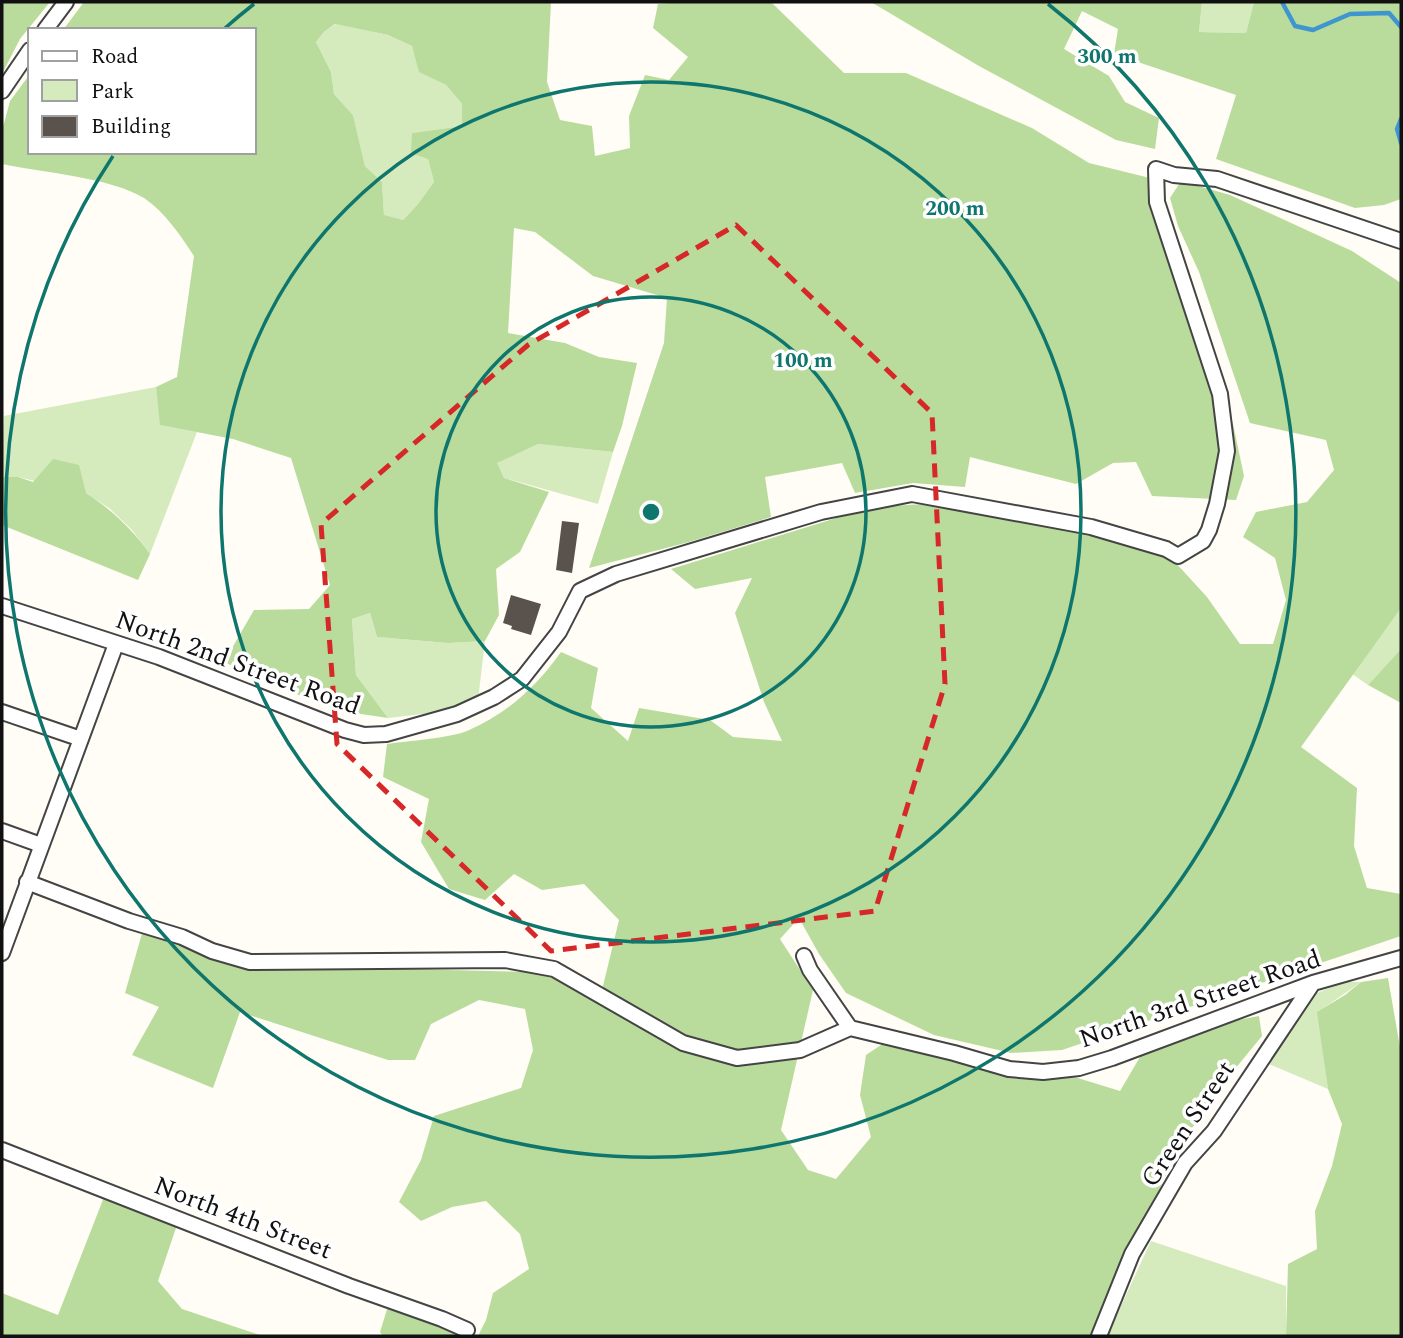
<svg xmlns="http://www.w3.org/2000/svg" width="1403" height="1338" viewBox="0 0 1403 1338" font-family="Spectral,serif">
  <rect width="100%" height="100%" fill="#fffdf5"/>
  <!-- green -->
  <path fill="#d5ebbd" d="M1202 2H1254L1246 33 1199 32Z
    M336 24 388 35 412 46 420 72 446 85 462 104V126L412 133 428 159 434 182 418 204 403 220 384 216 382 182 365 166 353 115 334 94 331 72 316 42 324 32Z
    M156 387 161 425 197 432 150 554 132 530 109 508 86 493 18 477H2L4 416Z
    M538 444 613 452 598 504 504 478 496 463Z
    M1401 608V649L1368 685 1352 674Z
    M370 613 377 637 448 643 485 641 478 700 431 713 388 718 356 675 352 619Z
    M1342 982H1361L1318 1012 1328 1089 1259 1060 1304 999Z
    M1151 1241 1286 1286V1336H1107Z"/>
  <!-- forest -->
  <path fill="#b9dc9c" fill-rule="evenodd" d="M2 2H50L20 39 2 74Z
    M84 2H551L547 82 560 120 592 126 595 156 630 148 629 116 645 75 669 80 688 57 653 28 658 4 684 2H771L844 73H906L1032 128 1089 163 1150 178 1233 424 1244 476 1236 500 1152 496 1136 462 1113 463 1076 484 970 457 965 487 913 483 855 493 842 463 765 477 771 517 689 542 589 568 664 343 667 298 593 276 535 232 514 228 508 333 565 343 599 357 637 363 622 426 613 452 538 444 497 463 504 478 549 492 520 552 496 569 499 615 485 641 448 643 377 637 370 613 352 619 356 675 388 718 341 711 286 690 224 662 254 610 309 609 330 585 291 458 233 439 160 425 156 387 177 377 194 256C180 235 165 212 144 198 112 178 41 172 2 164V131L10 101 30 74V152H254V30H63ZM335 24 388 35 412 46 419 72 446 85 462 104V126L412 133 411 153 428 159 434 182 418 204 403 220 384 215 382 182 365 166 353 115 334 94 331 72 316 42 324 32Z
    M871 2H1202L1199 32 1246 33 1254 2H1401V199L1384 205 1355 208 1216 159 1236 95 1114 54 1118 29 1082 11 1064 49 1109 76 1125 102 1159 118 1155 149 1116 140 979 66Z
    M1181 181 1230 195 1352 251 1401 283V608L1301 747 1357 788 1354 846 1367 888 1401 894V936L1062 1050 1011 1053 934 1035 846 993 819 954 799 918 780 939 813 990 781 1130 808 1170 836 1179 871 1137 860 1095 866 1055 890 1039 1068 1075 1120 1091 1140 1057 1175 1032 1259 1016 1262 1036 1207 1103 1170 1166 1093 1336H478L486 1320 493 1293 529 1269 520 1234 486 1201 452 1207 421 1221 399 1202 421 1160 434 1116 521 1088 533 1050 525 1009 479 1000 431 1024 415 1060H388L240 1012 213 1088 132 1055 159 1007 125 993 143 930 280 966 529 972 602 990 619 920 584 884 542 890 514 874 485 900 449 889 421 842 429 799 383 777 387 744C407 741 450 738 467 731 507 714 536 687 561 652L598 668 591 708 628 741 639 708 710 720 733 737 782 741 764 702 735 613 752 578 695 589 671 569 872 507 924 504 996 510 1100 531 1174 561 1207 597 1240 644H1273L1286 600 1275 558 1243 537 1256 512 1307 502 1334 470 1326 440 1250 423 1199 272 1178 226 1170 198Z
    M53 459 79 465 86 493C112 510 132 529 150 554L138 580 2 525V477H18L33 482Z
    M1401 649V703L1368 685Z
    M1388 978 1401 1053V1336H1286L1288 1264 1317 1249 1315 1211 1332 1166 1342 1124 1328 1089 1317 1012 1345 995 1361 982Z
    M104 1197 177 1225 158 1281 182 1309 263 1336H2V1293L58 1315Z
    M388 1306 463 1336H383L380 1332Z"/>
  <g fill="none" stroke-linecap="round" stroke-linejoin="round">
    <!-- stream -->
    <path stroke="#3f96cf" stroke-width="4.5" d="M1282 2 1295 26 1313 30 1350 14 1389 13 1401 27
      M1401 119 1397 129 1401 143"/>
  </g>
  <!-- building -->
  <path fill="#5a524d" d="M562 521 579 523 572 573 556 570Z
    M511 595 541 604 531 635 511 629 512 626 503 623Z"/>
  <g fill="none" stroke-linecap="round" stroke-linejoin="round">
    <defs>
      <path id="minor" d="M45 30 66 2
        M2 91 30 50
        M2 606 159 657 345 730 364 735 386 734 457 714 494 697 522 679 559 632 580 591 616 574 821 512 912 494 1091 527 1166 549 1178 556 1203 541 1209 530 1217 504 1227 451 1220 394 1157 202 1156 169 1174 175 1217 179 1401 241
        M2 712 81 739
        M2 831 41 845
        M27 882 129 921 182 937 212 951 250 962 505 960 554 969 683 1043 737 1058 800 1050 850 1028
        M2 953 116 644
        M804 956 810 970 850 1028
        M850 1028 954 1053 1009 1069 1043 1072 1079 1068 1112 1058 1313 983 1401 958
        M2 1150 349 1286 442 1319 467 1330
        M1099 1336 1132 1254 1185 1163 1214 1131 1313 983"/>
    </defs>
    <!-- minor casing -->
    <use href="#minor" stroke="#444" stroke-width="18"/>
    <!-- minor -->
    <use href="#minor" stroke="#fff" stroke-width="14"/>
  </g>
  <!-- marked area -->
  <path fill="none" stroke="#d62828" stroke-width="5" stroke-dasharray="14 9" stroke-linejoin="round" d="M736 225 932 413 945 684 875 911 551 951 337 744 321 524 528 345Z"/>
  <!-- distance rings -->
  <g fill="none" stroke="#0f766e" stroke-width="3.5">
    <circle cx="651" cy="512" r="215"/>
    <circle cx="651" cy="512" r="430"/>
    <path d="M224 29A645 645 0 0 1 254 4M1048 4A645 645 0 1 1 113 156"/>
  </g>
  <g text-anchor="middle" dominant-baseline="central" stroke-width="7" stroke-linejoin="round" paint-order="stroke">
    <!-- street labels -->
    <g font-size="26" fill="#111" stroke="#fff">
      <text transform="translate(238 663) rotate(20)">North 2nd Street Road</text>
      <text transform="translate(1200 999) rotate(-19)">North 3rd Street Road</text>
      <text transform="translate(1188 1124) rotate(-56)">Green Street</text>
      <text transform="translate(243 1218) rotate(21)">North 4th Street</text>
    </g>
  </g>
  <circle cx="651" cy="512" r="10" fill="#0f766e" stroke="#fff" stroke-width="3.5"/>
  <g font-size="21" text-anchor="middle" font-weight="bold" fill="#0f766e" stroke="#fff" stroke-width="7" stroke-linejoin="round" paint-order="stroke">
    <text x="1107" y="63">300 m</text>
    <text x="955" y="215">200 m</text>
    <text x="803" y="367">100 m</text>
  </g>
  <!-- border -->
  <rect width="1403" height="1338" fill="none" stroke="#111111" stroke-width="7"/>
  <!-- legend -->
  <rect x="28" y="28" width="228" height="126" fill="#ffffff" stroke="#a0a0a0" stroke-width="2"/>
  <rect x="42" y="51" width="35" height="10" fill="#ffffff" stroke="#a0a0a0" stroke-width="2"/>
  <text x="91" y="63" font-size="21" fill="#111111">Road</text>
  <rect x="42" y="80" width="35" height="21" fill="#d5ebbd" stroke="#a0a0a0" stroke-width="2"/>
  <text x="91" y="98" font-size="21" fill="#111111">Park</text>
  <rect x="42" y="116" width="35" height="21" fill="#5a524d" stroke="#a0a0a0" stroke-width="2"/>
  <text x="91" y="133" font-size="21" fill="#111111">Building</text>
</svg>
